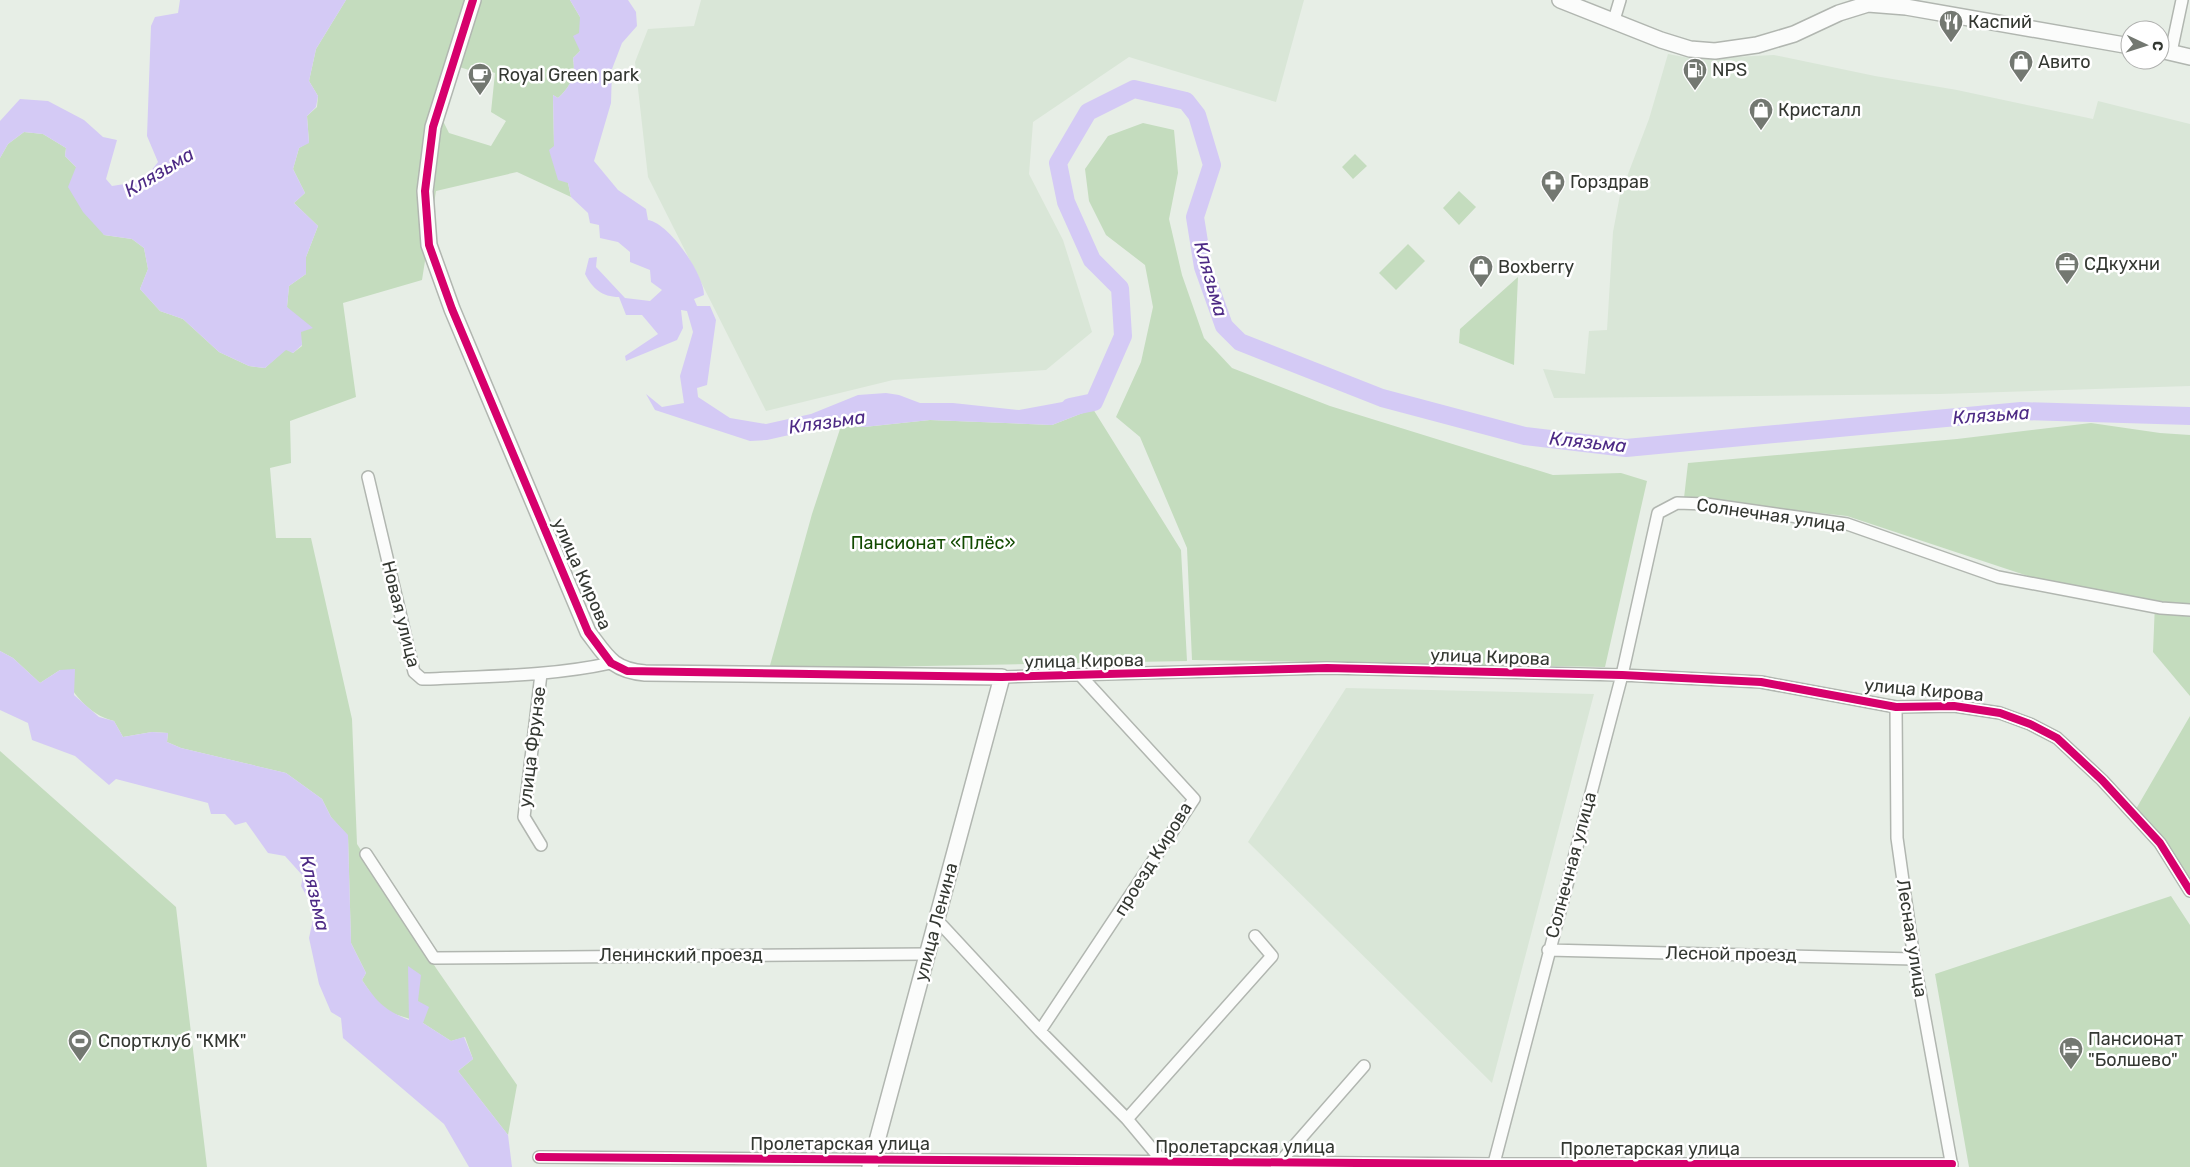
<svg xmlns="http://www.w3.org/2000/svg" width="2190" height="1167" viewBox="0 0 2190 1167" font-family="Rubik,sans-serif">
  <rect width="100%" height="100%" fill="#e7eee6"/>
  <!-- built -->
  <path fill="#d9e6d7" d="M701 0H1304L1276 102 1129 57 1033 122 1029 174 1063 240 1092 332 1046 370 893 380 766 411 648 177 635 62 648 29 694 26Z
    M1668 54 1695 59 1774 55 1875 76 1957 90 2093 119 2098 101 2190 124V386L1940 394 1554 398 1543 369 1585 374 1589 331 1607 330 1613 232 1620 195 1649 119Z
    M1346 688 1594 694 1492 1083 1248 842Z"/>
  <!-- green -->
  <path fill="#c4dcbe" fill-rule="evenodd" d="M346 0H570L580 17V51L573 58C576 75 571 86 558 98L553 95 554 147 568 183 571 197 517 172 436 191 422 280 343 303 356 397 290 421 291 463 270 468 276 538H311L352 719 357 844 436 968 517 1085 508 1135 458 1071 473 1059 465 1037 451 1041 423 1023 388 1012 376 1001 362 980 366 973 351 943 348 836 331 817 322 799 286 773 181 748 167 742 168 733 152 732 123 737 114 721C87 714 73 693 60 670L40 683 13 658 0 651V158L8 144 24 132 43 134 66 148 65 156 76 167 104 235 132 239 144 248 148 269 140 289 160 311 183 319 219 352 249 366 265 368 286 349 293 353 302 346 300 332 287 307 289 286 306 274V257L318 226 294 203 305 193 293 169 299 148 309 142 307 116 317 107 318 96 309 81 316 49ZM471 65 495 73 491 112 506 121 491 146 449 133 443 121 456 66 469 70Z
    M1143 123 1174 130 1178 173 1169 219 1182 275 1204 338 1232 368 1330 406 1553 475 1621 473 1647 481 1605 667 1192 660 1187 548 1140 437 1116 417 1141 362 1153 307 1145 265 1106 235 1089 201 1085 169 1108 136Z
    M1355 154 1367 166 1353 179 1342 167Z
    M1459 191 1476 207 1459 225 1443 208Z
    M1408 244 1425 261 1396 290 1379 273Z
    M1518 277 1514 365 1459 343 1460 329Z
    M1093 409 1181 550 1187 661 769 669 812 514 841 426 864 427 930 420 1052 425Z
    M2091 423 2160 433 2190 435V696L2153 652 2155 603 2043 581 1847 516 1684 498 1688 463 1957 439Z
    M2190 716V881L2136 809Z
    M0 751 176 907 207 1167H0Z
    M2171 896 2190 925V1167H1969L1935 974Z"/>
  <!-- water -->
  <path fill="#d4caf5" d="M180 0H346L316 49 309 81 318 96 316 107 307 116 309 143 299 148 293 169 305 193 294 203 318 226 306 257V274L289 286 287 307 313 328 301 332 302 345 293 353 286 350 265 368 249 366 219 352 183 319 160 311 140 289 148 269 144 248 132 239 104 235 83 212 68 187 76 167 65 156 66 148 43 134 24 132 8 144 0 158V121L20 99 48 101 84 120 103 137 117 140 106 179 112 186 143 181 158 162 147 136 151 26 155 17 178 13Z
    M570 0H628L636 12 637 26 622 43 612 69 611 103 594 161 618 190 646 209 648 220C669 223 704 274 704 295L694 299 697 306H710L716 320 707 385 697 388 698 397 730 418 766 424 811 414 858 395 886 393 899 395 920 403H953L1019 410 1095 396 1093 409 1052 425 930 420 864 427 829 426 767 440 750 441 655 410 646 394 662 407 684 403 680 376 693 332 687 311 681 310 683 328 677 340 626 361 625 356 658 334 642 315H626L619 297C602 297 592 288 585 274L589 258 597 257 596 267 625 298 650 301 662 290 651 282 650 270 630 262V252L618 242 600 238 599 225 590 223 588 213 571 197 568 183 558 180 549 150 554 146 553 95 558 98C571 86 576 75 573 58L580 51 573 36 579 33 580 17Z
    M0 651 13 658 40 683 60 670 75 669 74 695 99 717 114 721 123 737 152 732 168 733 167 742 181 748 286 773 322 799 331 817 348 835 351 943 366 973 362 980C377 1002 384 1010 409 1020L408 966 421 975 418 1001 429 1007 423 1023 451 1041 464 1037 473 1059 458 1071 508 1135 512 1167H469L444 1124 343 1038 341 1018 331 1012 319 984 309 938 315 911 301 886 303 876 285 856 268 853 246 822 235 825 225 814H211L208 803 116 779 109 785 75 756 32 740 28 723 0 710Z"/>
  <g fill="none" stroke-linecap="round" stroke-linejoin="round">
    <!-- river -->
    <path stroke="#d4caf5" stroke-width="18" d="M1070 407 1094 402 1123 336 1120 288 1092 260 1066 202 1058 163 1088 112 1134 89 1186 101 1197 115 1212 165 1195 217 1203 267 1224 326 1240 342 1382 398 1525 436 1626 448 2021 411 2190 416"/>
    <defs>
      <path id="street" d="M1614 20 1620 0
        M2171 52 2182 0
        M368 477 414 672 422 679H430C491 676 552 676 611 663
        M1002 677 1327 668 1622 675 1761 682 1896 707 1954 706 2000 713 2030 724 2057 738 2102 780 2160 843 2190 891
        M1896 707 1897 838 1914 959 1952 1167
        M541 845 524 817 541 674
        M366 854 434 958 928 954
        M937 920 1040 1031 1127 1119 1163 1162
        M1548 950 1914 959
        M1040 1031 1194 799 1081 676
        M1127 1119 1272 956 1255 936
        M539 1157 1493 1164H1952
        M1280 1162 1364 1066
        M1493 1167 1622 675 1658 513 1677 503 1706 504 1847 524 1998 577 2161 608 2190 610"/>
      <path id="secondary" d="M473 0 433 127 425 191 429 245 452 309 588 632C607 657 612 670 645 673L1002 677 870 1167
        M1560 0 1661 40 1690 49 1715 51 1757 45 1794 34 1839 13 1868 4 1906 7 2130 46
        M2160 50 2190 57"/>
    </defs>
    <!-- street casing -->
    <use href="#street" stroke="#b1b6b0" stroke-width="14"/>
    <!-- secondary casing -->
    <use href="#secondary" stroke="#b1b6b0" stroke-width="18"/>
    <!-- street -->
    <use href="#street" stroke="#fbfcfb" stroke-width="11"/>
    <!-- secondary -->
    <use href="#secondary" stroke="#fbfcfb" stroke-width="15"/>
    <defs>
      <path id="cycleway" d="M473 0 433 127 425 191 429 245 452 309 588 632 611 663 627 671 1002 677 1327 668 1622 675 1761 682 1896 707 1954 706 2000 713 2030 724 2057 738 2102 780 2160 843 2190 891
        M539 1157 1493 1164H1952"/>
    </defs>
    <!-- cycleway casing -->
    <use href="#cycleway" stroke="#fff" stroke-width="11"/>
    <!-- cycleway -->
    <use href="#cycleway" stroke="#d6006c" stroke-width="8"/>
  </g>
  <!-- icons -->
  <defs>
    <symbol id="restaurant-pin" viewBox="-11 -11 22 30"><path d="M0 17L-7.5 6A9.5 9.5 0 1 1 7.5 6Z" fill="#737871" stroke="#fff"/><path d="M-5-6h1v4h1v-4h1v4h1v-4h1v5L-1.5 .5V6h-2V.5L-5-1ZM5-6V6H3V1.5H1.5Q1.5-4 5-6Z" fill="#fff"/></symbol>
    <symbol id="shop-pin" viewBox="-11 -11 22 30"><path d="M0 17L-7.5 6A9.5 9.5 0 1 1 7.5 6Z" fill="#737871" stroke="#fff"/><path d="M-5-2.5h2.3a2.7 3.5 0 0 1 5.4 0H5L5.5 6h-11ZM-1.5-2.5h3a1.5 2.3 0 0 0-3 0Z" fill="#fff"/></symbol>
    <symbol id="fuel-pin" viewBox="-11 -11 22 30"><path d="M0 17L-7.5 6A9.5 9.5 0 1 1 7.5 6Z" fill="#737871" stroke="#fff"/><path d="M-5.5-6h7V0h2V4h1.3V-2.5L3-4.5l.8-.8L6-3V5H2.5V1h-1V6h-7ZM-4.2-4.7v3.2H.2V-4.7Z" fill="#fff"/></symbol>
    <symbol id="cafe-pin" viewBox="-11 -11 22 30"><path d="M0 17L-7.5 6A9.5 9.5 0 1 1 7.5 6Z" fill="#737871" stroke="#fff"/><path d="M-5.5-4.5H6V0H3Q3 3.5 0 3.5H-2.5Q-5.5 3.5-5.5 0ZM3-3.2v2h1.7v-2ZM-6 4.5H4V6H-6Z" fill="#fff"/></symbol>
    <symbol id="pharmacy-pin" viewBox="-11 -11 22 30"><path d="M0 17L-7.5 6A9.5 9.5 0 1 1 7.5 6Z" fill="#737871" stroke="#fff"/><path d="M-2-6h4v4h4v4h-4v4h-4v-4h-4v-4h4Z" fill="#fff"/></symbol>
    <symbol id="office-pin" viewBox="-11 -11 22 30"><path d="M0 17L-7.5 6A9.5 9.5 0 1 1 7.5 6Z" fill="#737871" stroke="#fff"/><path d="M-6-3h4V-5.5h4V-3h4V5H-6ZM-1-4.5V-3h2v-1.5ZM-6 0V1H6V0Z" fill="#fff"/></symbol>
    <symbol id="stadium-pin" viewBox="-11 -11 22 30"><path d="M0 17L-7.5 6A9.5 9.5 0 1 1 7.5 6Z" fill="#737871" stroke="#fff"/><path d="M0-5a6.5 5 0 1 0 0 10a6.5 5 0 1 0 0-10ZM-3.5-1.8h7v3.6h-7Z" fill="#fff"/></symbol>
    <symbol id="hotel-pin" viewBox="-11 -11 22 30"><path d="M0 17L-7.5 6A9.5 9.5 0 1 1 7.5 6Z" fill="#737871" stroke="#fff"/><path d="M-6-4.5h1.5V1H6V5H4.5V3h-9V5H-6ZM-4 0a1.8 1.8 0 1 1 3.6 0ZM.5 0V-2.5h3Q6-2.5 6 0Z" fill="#fff"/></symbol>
  </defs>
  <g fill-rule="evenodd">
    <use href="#restaurant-pin" x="1937" y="8" width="28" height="38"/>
    <use href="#shop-pin" x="2007" y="48" width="28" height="38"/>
    <use href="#fuel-pin" x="1681" y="56" width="28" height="38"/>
    <use href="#cafe-pin" x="466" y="61" width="28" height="38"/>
    <use href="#shop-pin" x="1747" y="96" width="28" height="38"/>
    <use href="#pharmacy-pin" x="1539" y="168" width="28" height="38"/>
    <use href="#office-pin" x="2053" y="250" width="28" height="38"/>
    <use href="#shop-pin" x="1467" y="253" width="28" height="38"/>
    <use href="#stadium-pin" x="66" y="1027" width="28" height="38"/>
    <use href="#hotel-pin" x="2057" y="1035" width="28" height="38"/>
  </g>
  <g text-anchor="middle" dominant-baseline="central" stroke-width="5" stroke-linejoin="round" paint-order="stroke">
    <!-- poi labels -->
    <g font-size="18" fill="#343832" stroke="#fff" text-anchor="start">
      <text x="1968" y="22">Каспий</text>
      <text x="2038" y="62">Авито</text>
      <text x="1712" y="70">NPS</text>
      <text x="498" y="75">Royal Green park</text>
      <text x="1778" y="110">Кристалл</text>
      <text x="1570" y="182">Горздрав</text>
      <text x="2084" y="264">СДкухни</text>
      <text x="1498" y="267">Boxberry</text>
      <text x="2088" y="1039">Пансионат<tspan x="2088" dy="21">"Болшево"</tspan></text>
      <text x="98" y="1041">Спортклуб "КМК"</text>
    </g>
    <!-- street labels -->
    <g font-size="18" fill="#343832" stroke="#fff">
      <text transform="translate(1771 515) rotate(8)">Солнечная улица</text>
      <text transform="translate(582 574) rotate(66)">улица Кирова</text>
      <text transform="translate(401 614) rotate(76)">Новая улица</text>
      <text transform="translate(1490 657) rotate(2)">улица Кирова</text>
      <text transform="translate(1084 661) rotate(-1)">улица Кирова</text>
      <text transform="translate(1924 690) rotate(5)">улица Кирова</text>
      <text transform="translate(532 747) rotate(-83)">улица Фрунзе</text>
      <text transform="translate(1153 859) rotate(-58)">проезд Кирова</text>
      <text transform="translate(1571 865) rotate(-75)">Солнечная улица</text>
      <text transform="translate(936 922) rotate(-75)">улица Ленина</text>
      <text transform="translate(1912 938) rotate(81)">Лесная улица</text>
      <text transform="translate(1731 954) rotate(1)">Лесной проезд</text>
      <text x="681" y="955">Ленинский проезд</text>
      <text x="840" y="1144">Пролетарская улица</text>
      <text x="1245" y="1147">Пролетарская улица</text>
      <text x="1650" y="1149">Пролетарская улица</text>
    </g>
    <!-- park labels -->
    <g font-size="18" fill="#124a00" stroke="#fff">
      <text x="933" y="543">Пансионат «Плёс»</text>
    </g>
    <!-- water labels -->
    <g font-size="19" font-style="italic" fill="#4d2a85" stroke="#fff">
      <text transform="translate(159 172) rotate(-31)">Клязьма</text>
      <text transform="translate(1211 279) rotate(74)">Клязьма</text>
      <text transform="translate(1991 415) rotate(-4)">Клязьма</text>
      <text transform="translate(827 422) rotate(-8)">Клязьма</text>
      <text transform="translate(1588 442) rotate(6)">Клязьма</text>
      <text transform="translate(315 893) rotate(77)">Клязьма</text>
    </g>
  </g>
  <!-- north arrow -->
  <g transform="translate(2145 45) rotate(94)"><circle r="24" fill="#ffffff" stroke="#aeafad"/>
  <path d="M0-4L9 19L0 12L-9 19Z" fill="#737871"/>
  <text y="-8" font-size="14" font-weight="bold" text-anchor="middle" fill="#343832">С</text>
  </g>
</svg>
